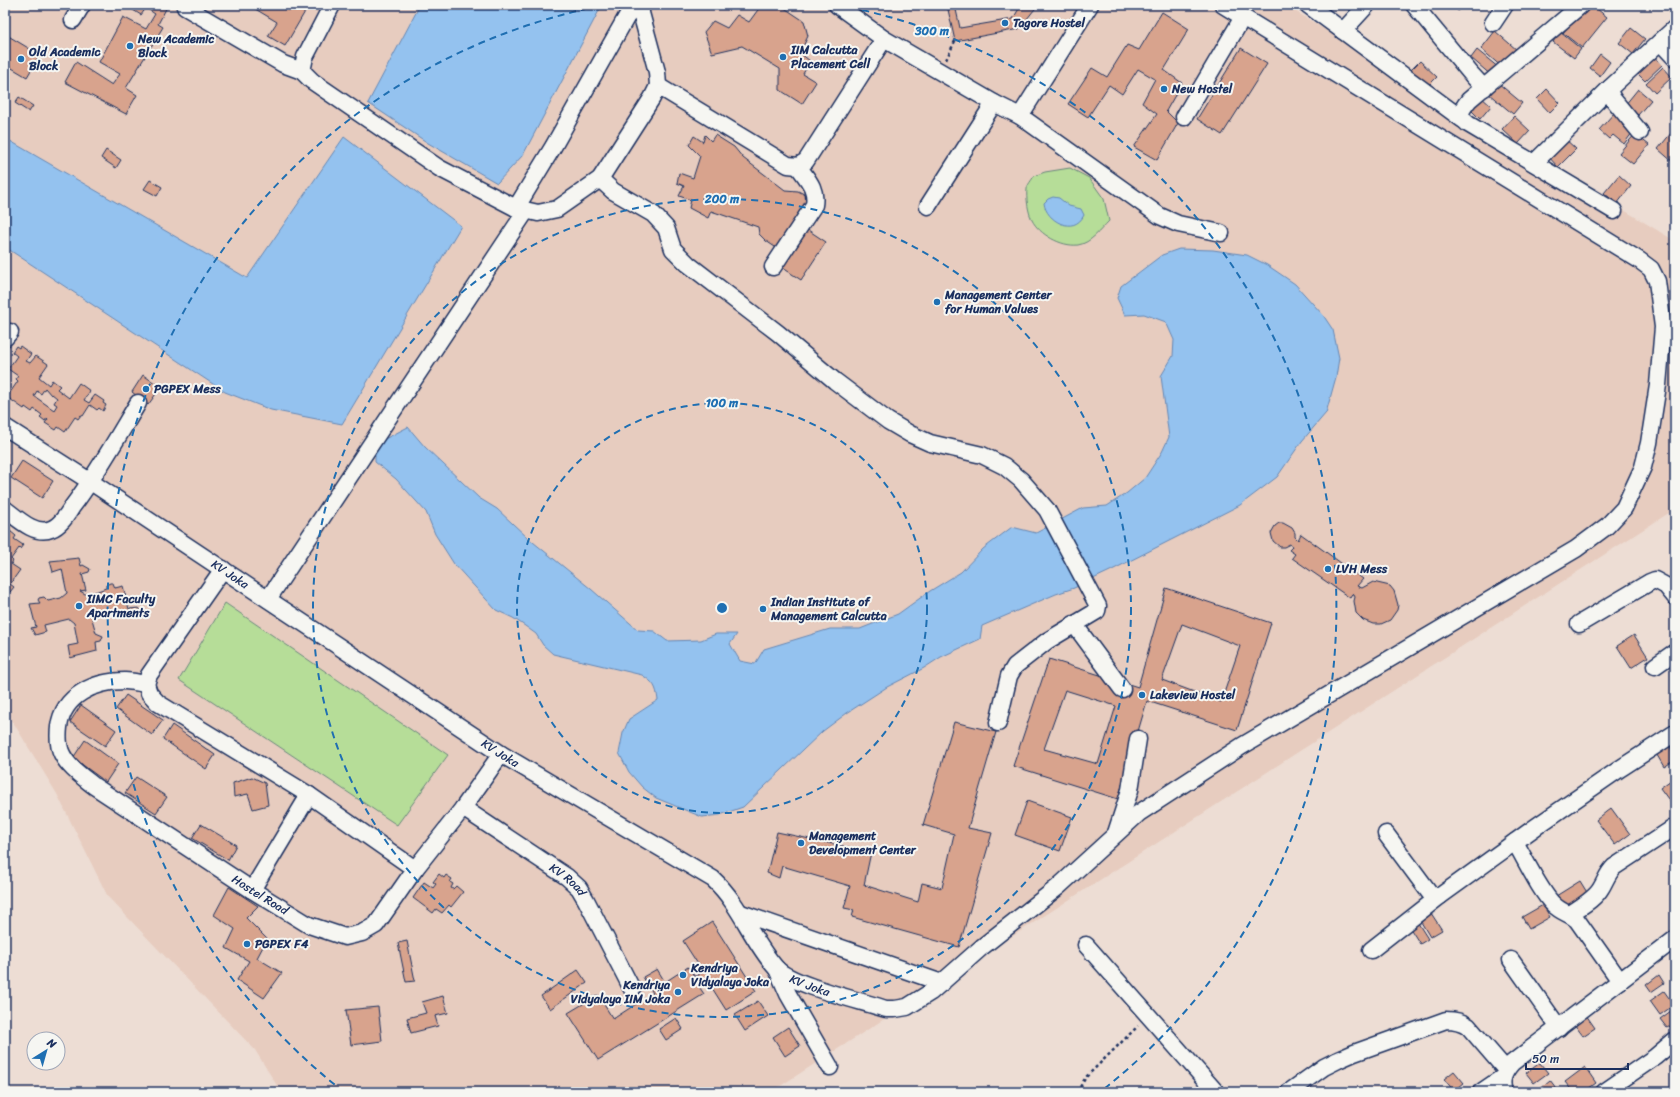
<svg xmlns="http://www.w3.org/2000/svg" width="1680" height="1097" viewBox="0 0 1680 1097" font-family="Sriracha,sans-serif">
  <rect width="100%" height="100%" fill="#edddd4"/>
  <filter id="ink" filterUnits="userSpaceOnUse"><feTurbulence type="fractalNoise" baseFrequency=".025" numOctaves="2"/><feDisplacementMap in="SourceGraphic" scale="8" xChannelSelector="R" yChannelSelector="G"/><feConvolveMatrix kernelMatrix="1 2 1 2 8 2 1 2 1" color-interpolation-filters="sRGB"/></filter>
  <g filter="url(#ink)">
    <!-- built -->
    <path fill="#e7ccbf" d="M5 5H1285L1675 241V509L771 1092H281L255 1050 108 897 57 794 5 709Z"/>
    <!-- green -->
    <path fill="#b6dd98" stroke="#68867b" d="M1070 168 1089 178 1104 199 1109 221C1100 230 1091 243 1078 245 1061 247 1039 234 1032 220 1028 212 1026 198 1027 189 1027 185 1032 180 1034 176L1045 172Z
      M225 603 448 755 397 825 179 680Z"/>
    <!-- water -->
    <path fill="#94c2ef" stroke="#6487b5" d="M420 5H602L523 155 497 183 428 143 368 103Z
      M344 137 461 226 342 424 271 410 225 392 5 247V138L247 278Z
      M1053 197 1059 198 1069 206 1081 209 1084 215C1074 236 1046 221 1044 203L1048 199Z
      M1179 249 1213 250 1247 255 1267 265 1295 284 1323 315 1333 330 1339 358 1336 377 1326 413 1302 441 1277 477 1240 505 1110 571 1074 588 1056 594 982 626 980 639 941 657 924 668 887 687 847 713 823 731 743 807 720 815 702 817 656 798 642 787 629 772 619 753 623 733 629 719 658 700C656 686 654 683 642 675L553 654 543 645 536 634 525 626 513 618 496 610 454 564 435 534 426 512 396 479 375 462V444L408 427 425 447 479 498 497 509 528 538 591 589 638 630 654 631 667 641 701 640 716 634H737L730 644 740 661 755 664 764 649 830 629H860L898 614 930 591 961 572 983 549 1012 527 1036 533 1083 508 1107 506 1127 493 1145 478 1162 452 1169 437 1161 376 1173 356 1174 340 1166 322 1144 314 1125 315 1117 298 1121 286 1162 255Z"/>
    <!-- building -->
    <path fill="#d8a38d" stroke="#1b2f5e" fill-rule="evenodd" d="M125 5H168L158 24 163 27 126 88 137 95 126 114 65 82 76 62 112 85 120 74 99 62 123 17 146 29 155 14 146 8 141 15Z
      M253 5H299L306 10 285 46 268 36 277 22 252 7Z
      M780 5 804 21 808 36 800 53 810 61 803 74 816 82 802 104 780 90V69L742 46 712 53 704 32 713 21 727 28 737 15 749 22 760 7Z
      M947 5H955L960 28 1013 19 1021 5H1038L1019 29 955 41Z
      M1453 5H1465L1458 11Z
      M1585 5H1592L1607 17 1582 48 1563 33Z
      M1162 12 1189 29 1164 70 1182 83 1166 111 1178 123 1157 160 1134 147 1157 114 1142 103 1155 79 1138 69 1122 94 1109 85 1088 117 1068 104 1092 68 1107 77 1127 45 1139 50Z
      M1631 28 1645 39 1633 54 1619 43Z
      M1495 31 1517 50 1503 68 1481 49Z
      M1560 32 1581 49 1574 58 1553 42Z
      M5 34 40 55 27 77 5 64Z
      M1241 48 1267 64 1222 135 1197 119Z
      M1477 50 1499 68 1492 76 1471 58Z
      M1651 53 1662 65 1645 81 1633 69Z
      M1600 54 1610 62 1600 76 1590 68Z
      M1420 61 1437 77 1426 88 1409 72Z
      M1663 67 1672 77 1655 93 1646 83Z
      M1498 83 1522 103 1513 114 1489 94Z
      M1547 89 1560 103 1550 113 1537 99Z
      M1638 89 1651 100 1638 115 1625 105Z
      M1480 96 1491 106 1480 119 1469 108Z
      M19 97 33 106 29 112 15 103Z
      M1614 113 1625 122 1622 125 1632 133 1624 144 1613 135 1609 139 1599 130Z
      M1514 116 1530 131 1518 144 1502 129Z
      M1672 132 1675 134 1674 163 1658 149Z
      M1635 134 1649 145 1633 164 1619 153Z
      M705 135 711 141 715 135 734 147 743 158 785 190 798 191 806 195 811 200 781 251 766 241 759 234 758 227 711 211 708 218 689 208 691 200 679 196 684 186 677 183 679 173 693 178 700 156 689 145 694 136 703 142Z
      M1563 137 1576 149 1558 167 1546 154Z
      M106 150 121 160 116 168 101 158Z
      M1619 175 1631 186 1617 204 1604 193Z
      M150 180 162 187 157 196 144 189Z
      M802 226 826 242 801 280 777 264Z
      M16 346 19 348 20 346 31 354 26 361 30 363 36 356 48 364 39 377 49 385 52 380 60 386 57 389 69 398 79 383 90 391 84 400 89 403 95 395 104 401 103 403 106 405 103 411 99 408 97 410 90 405 83 416 81 415 78 419 75 417 65 432 58 427 56 430 45 423 48 419 47 418 45 421 40 417 42 415 34 409 32 412 25 407 24 409 7 397 18 381 16 379 18 376 8 369 17 356 12 352ZM45 388 51 395 52 394 57 398 54 403 57 405 54 410 34 396 37 391 41 394Z
      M143 375 161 387 148 405 132 392Z
      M22 461 53 481 42 498 11 478Z
      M1279 523H1283L1292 528 1295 533V537L1298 540 1301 534 1363 579 1357 586 1362 588 1373 582 1390 586 1394 591 1398 605 1397 610 1390 620 1381 624H1373L1363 620 1356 613 1354 601 1355 597 1353 593 1350 598 1292 558 1295 554 1289 550 1292 547 1290 544 1284 547H1280L1273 541 1271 533 1275 526Z
      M5 531 8 534 10 531 16 536 14 539 23 545 20 549 19 548 11 559 13 561 11 564 20 570 10 584 14 587 10 592 7 590 5 592Z
      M79 558 81 566 83 565 90 569 89 572 82 574 86 590 80 591 92 598V593L106 588V585L110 583H113L115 588 123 586 129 609 139 608 141 611 120 617 118 612H113L111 609 98 611 92 619 96 633 103 636 101 641 96 642 97 651 70 658 68 646 78 644 74 623 69 619 44 625 46 632 35 635 31 628 36 627 30 604 40 603 38 600 39 598 44 597 48 601 61 598 67 593 62 569 53 572 50 561Z
      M1675 575V588L1669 579Z
      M1166 588 1271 623 1237 730 1147 701 1118 799 1013 766 1049 659 1138 687ZM1182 624 1240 646 1221 702 1162 680ZM1065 690 1116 706 1098 764 1044 749Z
      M1634 635 1648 657 1631 668 1617 646Z
      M126 695 163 720 152 735 116 709Z
      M81 705 116 730 105 746 70 722Z
      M954 722 996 732 968 828 992 833 959 947 852 917 854 910 844 908 850 886 782 866 779 878 767 873 777 832 871 852 864 885 918 902 922 883 942 888 954 834 923 825Z
      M172 725 215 755 206 769 163 739Z
      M85 740 118 764 106 782 73 758Z
      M1667 742 1675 755V760L1664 767 1654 750Z
      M136 777 167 797 156 813 125 793Z
      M252 777 265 783 268 805 253 809 248 794 234 797 233 783Z
      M1671 780 1675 785 1674 807 1660 788Z
      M1027 801 1072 817 1060 851 1015 835Z
      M1611 808 1630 834 1615 845 1596 820Z
      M201 824 236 845 228 860 192 838Z
      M439 874 444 878 446 875 452 879 450 882 453 884 451 888 453 889 456 886 463 892 451 907 449 905 442 913 436 909 433 913 413 898 424 882 433 888 436 884 433 882Z
      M1580 881 1588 894 1564 909 1556 896Z
      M229 887 258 906 246 918 267 939 257 958 282 973 264 998 237 980 249 961 226 948 235 929 214 915Z
      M1543 905 1550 917 1529 929 1522 917Z
      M1429 910 1442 930 1430 937 1418 917Z
      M1416 920 1428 939 1420 944 1408 925Z
      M712 922 756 991 726 1010 707 980 698 985 704 994 598 1060 568 1013 598 995 613 1019 653 993 643 977 657 969 665 982 688 967 695 977 703 972 683 941Z
      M407 941 415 981 406 982 398 943Z
      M578 970 587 983 550 1009 541 996Z
      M1659 975 1664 983 1651 992 1646 985Z
      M1664 991 1674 1005 1660 1015 1650 1001Z
      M443 996 448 1013 435 1016 438 1026 411 1033 407 1018 426 1013 422 1002Z
      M758 1001 768 1016 745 1031 735 1015Z
      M378 1007 382 1041 351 1045 346 1010Z
      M1675 1008V1023L1667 1028 1660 1019Z
      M1586 1015 1595 1028 1583 1036 1574 1024Z
      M676 1018 683 1029 666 1040 659 1029Z
      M788 1027 800 1046 785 1056 773 1037Z
      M1540 1063 1548 1073 1534 1083 1526 1073Z
      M1585 1067 1596 1083 1584 1092H1573L1565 1082Z
      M1454 1071 1464 1083 1454 1091 1444 1079Z
      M1550 1080 1559 1092H1541L1539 1089Z"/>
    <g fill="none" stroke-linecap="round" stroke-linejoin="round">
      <defs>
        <g id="minor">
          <path d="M332 5 305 57 302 71 312 81 439 168 516 208 538 213 557 209 600 179 652 98 658 86 657 72 641 13V5"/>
          <path d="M837 5 884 39 994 103 1020 116 1160 216 1178 224 1221 233"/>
          <path d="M1308 5 1462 119"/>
          <path d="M1414 5 1472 75 1484 88"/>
          <path d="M1581 5 1469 100C1461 110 1457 115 1468 124L1614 211"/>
          <path d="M185 7 283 64 302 71"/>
          <path d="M73 20 82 5"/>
          <path d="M1493 23 1505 5"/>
          <path d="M1343 31 1367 5"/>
          <path d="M1660 42 1675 58"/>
          <path d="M658 86 788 165 798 166 806 161 884 39"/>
          <path d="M1020 116 1090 5"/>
          <path d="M1184 117 1243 17"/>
          <path d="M1640 132 1613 99 1610 93V88L1675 28"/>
          <path d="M1534 163 1610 88"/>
          <path d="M600 179 613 191 653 214 666 228 673 249 688 264 778 333 835 381 888 421 910 434 930 443 982 455 1004 466 1021 480 1047 510 1098 606 1097 611 1047 641 1015 666 1009 676 998 723"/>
          <path d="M928 206 994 103"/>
          <path d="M516 208 553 147 627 16 638 5"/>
          <path d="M773 267 814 205C817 188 807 179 798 166"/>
          <path d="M5 338 10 332"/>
          <path id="s1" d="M5 427 91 482 501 754 713 879C741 905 751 940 776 968 791 985 862 1001 886 1009H895L907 1007 931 992 982 947 1058 887 1139 813 1242 746 1576 549 1607 526 1624 508 1643 467 1649 443 1658 385 1663 327 1657 281 1651 269 1639 260 1223 5"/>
          <path d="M5 509C17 518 35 536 51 529 60 526 67 515 72 507 97 474 117 438 138 403"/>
          <path d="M268 599 526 211"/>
          <path d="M1074 624 1122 689"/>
          <path d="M1579 624 1650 582 1655 580 1666 586 1675 597"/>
          <path d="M1655 666 1675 652"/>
          <path id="s2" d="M146 684C139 683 132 681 125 681 95 681 63 695 59 727 58 736 58 746 62 754 68 767 83 777 94 786L252 890 309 925 345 937 362 933 376 925 415 869 463 808 501 754"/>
          <path d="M146 684 149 693 158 703 309 795 415 869"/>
          <path d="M146 684 149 675 223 569"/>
          <path id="s3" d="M463 808 567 877 579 888 586 900 632 989"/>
          <path d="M1116 833 1130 790 1138 739"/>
          <path d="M1386 834 1429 892 1433 896H1440L1537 826 1621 768 1675 733"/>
          <path d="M1515 842C1525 859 1541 893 1554 905 1561 912 1570 914 1577 920L1620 981"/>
          <path d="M252 890 309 795"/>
          <path d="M741 913 942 983"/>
          <path d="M1570 914C1580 907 1595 899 1601 888 1606 880 1607 874 1614 867L1675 827"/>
          <path d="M1086 945 1216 1092"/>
          <path d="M1371 950 1440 896"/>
          <path d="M1511 960 1559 1028"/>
          <path d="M777 969 788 994 830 1067"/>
          <path d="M1289 1092 1324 1067 1338 1060 1354 1053 1446 1020C1455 1020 1461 1021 1468 1026L1506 1070"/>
          <path d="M1481 1092 1503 1077"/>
          <path d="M1504 1092C1500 1080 1504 1072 1512 1063L1675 939"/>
          <path d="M1604 1092 1655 1057 1675 1040"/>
        </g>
      </defs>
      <!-- minor casing -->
      <use href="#minor" stroke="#1b2f5e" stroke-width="19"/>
      <!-- path -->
      <path stroke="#1b2f5e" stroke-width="2.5" stroke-dasharray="3 3" stroke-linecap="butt" d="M946 60 955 41
        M1077 1092 1086 1077 1138 1026"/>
      <!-- minor -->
      <use href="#minor" stroke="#f6f6f2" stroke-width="16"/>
    </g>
  </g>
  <!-- distance rings -->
  <g fill="none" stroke="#1f6fb2" stroke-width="2" stroke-dasharray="7 5">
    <circle cx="722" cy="608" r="205"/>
    <circle cx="722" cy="608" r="409"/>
    <path d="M344 1092A614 614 0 0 1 605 5M839 5A614 614 0 0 1 1100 1092"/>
  </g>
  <!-- markers -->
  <g fill="#1f6fb2" stroke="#f6f6f2" stroke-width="1.5">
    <circle cx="1005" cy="23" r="4"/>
    <circle cx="130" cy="46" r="4"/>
    <circle cx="783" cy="57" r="4"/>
    <circle cx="21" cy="59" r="4"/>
    <circle cx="1164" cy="89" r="4"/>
    <circle cx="937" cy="302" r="4"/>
    <circle cx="146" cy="389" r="4"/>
    <circle cx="1328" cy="569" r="4"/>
    <circle cx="79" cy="606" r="4"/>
    <circle cx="763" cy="609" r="4"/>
    <circle cx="1142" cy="695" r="4"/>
    <circle cx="801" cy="843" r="4"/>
    <circle cx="247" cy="944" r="4"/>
    <circle cx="683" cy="975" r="4"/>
    <circle cx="678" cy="992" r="4"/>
  </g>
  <g text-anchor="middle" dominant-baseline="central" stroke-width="4" stroke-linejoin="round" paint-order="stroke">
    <!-- poi labels -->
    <g font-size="12" font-weight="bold" fill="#1b2f5e" stroke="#f6f6f2" text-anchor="start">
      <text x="1013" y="23">Tagore Hostel</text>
      <text x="138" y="39">New Academic<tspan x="138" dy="14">Block</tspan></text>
      <text x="791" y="50">IIM Calcutta<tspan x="791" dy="14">Placement Cell</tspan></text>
      <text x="29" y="52">Old Academic<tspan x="29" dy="14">Block</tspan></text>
      <text x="1172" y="89">New Hostel</text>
      <text x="945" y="295">Management Center<tspan x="945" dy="14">for Human Values</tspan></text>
      <text x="154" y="389">PGPEX Mess</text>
      <text x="1336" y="569">LVH Mess</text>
      <text x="87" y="599">IIMC Faculty<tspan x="87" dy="14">Apartments</tspan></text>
      <text x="771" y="602">Indian Institute of<tspan x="771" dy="14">Management Calcutta</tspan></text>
      <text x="1150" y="695">Lakeview Hostel</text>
      <text x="809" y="836">Management<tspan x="809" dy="14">Development Center</tspan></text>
      <text x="255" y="944">PGPEX F4</text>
      <text x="691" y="968">Kendriya<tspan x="691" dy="14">Vidyalaya Joka</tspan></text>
      <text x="670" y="985" text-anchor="end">Kendriya<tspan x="670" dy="14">Vidyalaya IIM Joka</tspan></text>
    </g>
    <!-- street labels -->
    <g font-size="12" fill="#1b2f5e" stroke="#f6f6f2">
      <text stroke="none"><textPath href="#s1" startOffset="269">KV Joka</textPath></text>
      <text stroke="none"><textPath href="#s1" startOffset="593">KV Joka</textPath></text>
      <text stroke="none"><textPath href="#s3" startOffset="127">KV Road</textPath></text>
      <text stroke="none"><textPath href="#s2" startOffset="381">Hostel Road</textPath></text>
      <text stroke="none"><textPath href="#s1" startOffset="988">KV Joka</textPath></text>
    </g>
  </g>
  <circle cx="722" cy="608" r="6" fill="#1f6fb2" stroke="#f6f6f2" stroke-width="2"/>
  <g font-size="12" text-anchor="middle" font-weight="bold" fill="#1f6fb2" stroke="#f6f6f2" stroke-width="4" stroke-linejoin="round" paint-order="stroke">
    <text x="932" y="35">300 m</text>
    <text x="722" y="203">200 m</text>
    <text x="722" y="407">100 m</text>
  </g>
  <!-- margin -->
  <rect width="1680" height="1097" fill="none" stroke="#f6f6f2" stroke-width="20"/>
  <rect x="10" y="10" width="1660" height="1077" fill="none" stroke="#1b2f5e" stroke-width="1.5" filter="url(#ink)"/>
  <!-- north arrow -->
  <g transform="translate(46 1051) rotate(37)"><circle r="19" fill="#f6f6f2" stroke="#9ea6b7"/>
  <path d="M0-3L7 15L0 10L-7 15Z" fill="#1f6fb2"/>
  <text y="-6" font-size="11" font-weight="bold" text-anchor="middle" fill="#1b2f5e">N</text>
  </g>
  <!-- scale -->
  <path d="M1526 1063v6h102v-6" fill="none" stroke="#1b2f5e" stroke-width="2"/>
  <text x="1532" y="1063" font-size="12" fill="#1b2f5e" stroke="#f6f6f2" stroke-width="3" paint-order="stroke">50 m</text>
</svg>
